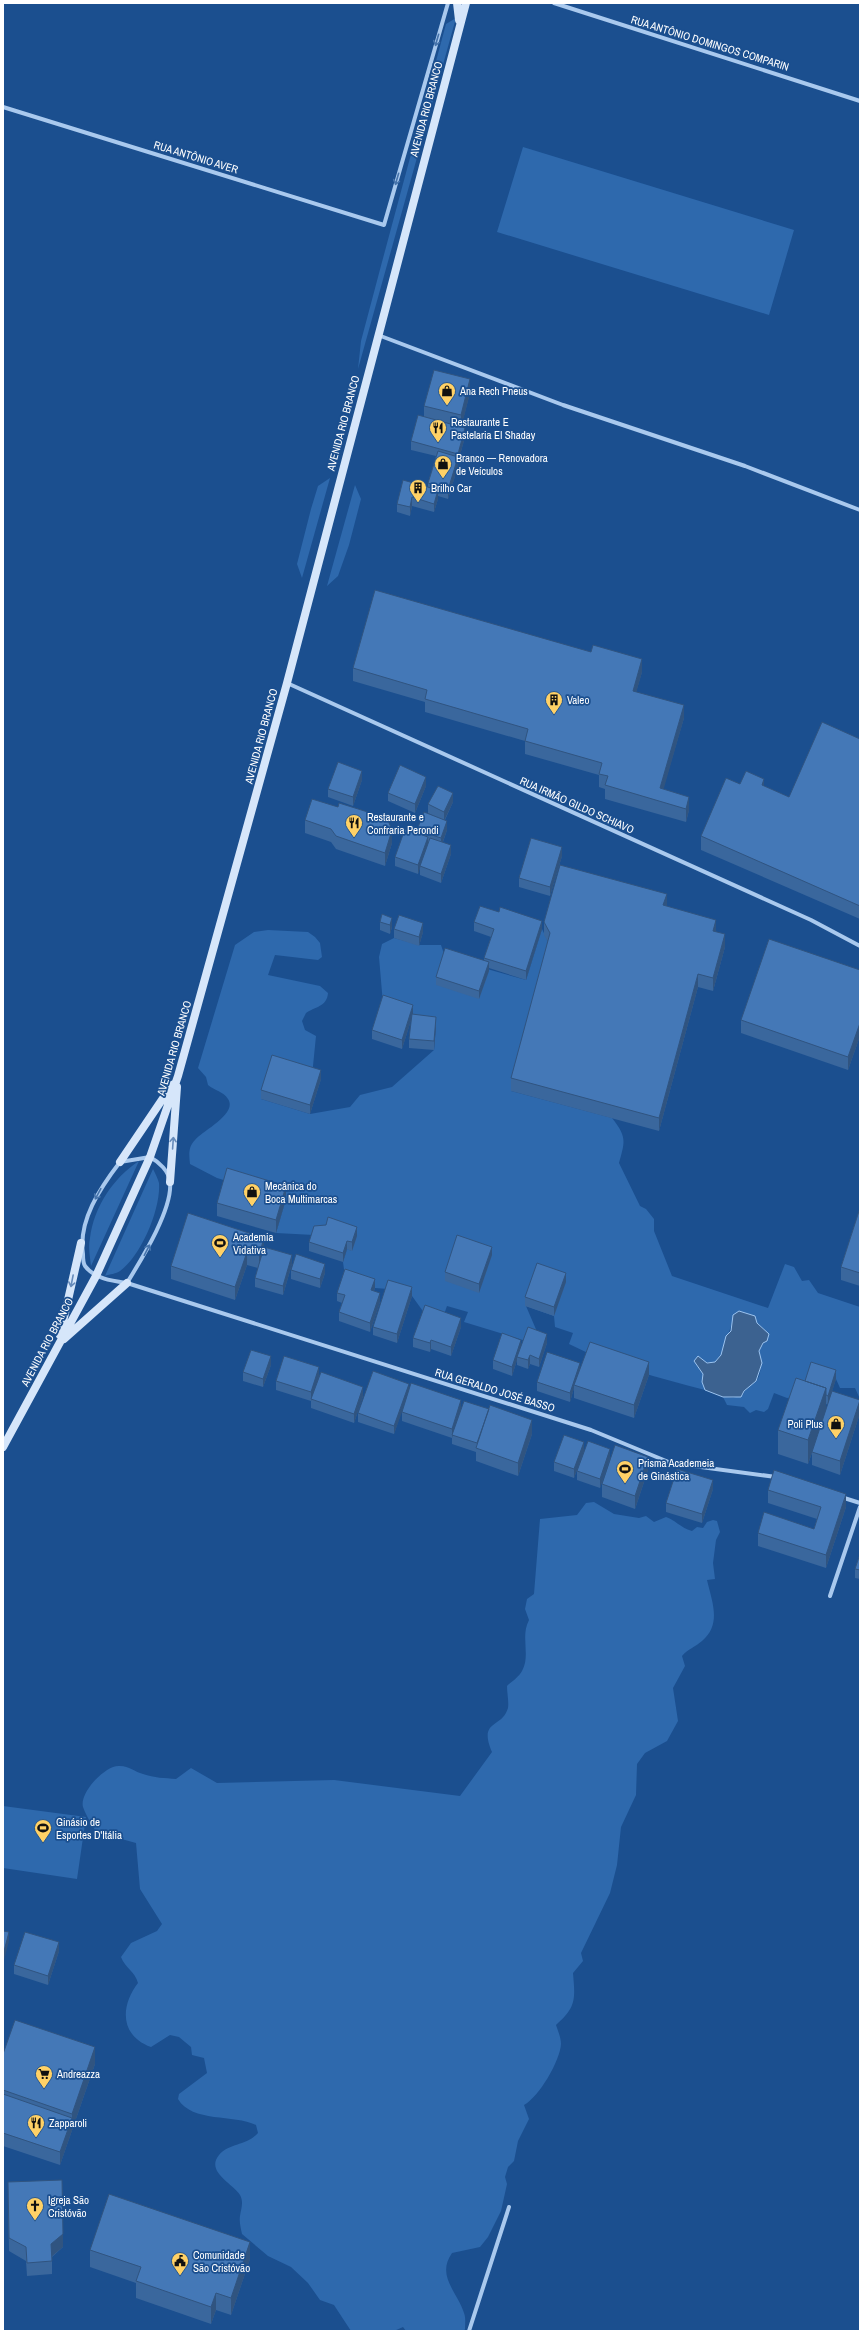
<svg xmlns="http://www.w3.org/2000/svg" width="863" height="2334" viewBox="0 0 863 2334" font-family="'Archivo Narrow',sans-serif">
  <rect width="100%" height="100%" fill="#1b4f8f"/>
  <!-- green -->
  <path fill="#2e69ad" d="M456 18 358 369 361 341 382 262 446 24Z
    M523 147 794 230 769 315 497 232Z
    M330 478 302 578 297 564 311 509 318 486Z
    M355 485 361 499 349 545 338 576 327 586Z
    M542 929 550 946 511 1091 612 1118C627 1137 625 1141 619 1163L640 1206 646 1209 654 1219V1231L672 1276 768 1308 785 1264 794 1267 802 1281 809 1280 818 1293 860 1307V1399L855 1388H840L836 1379 802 1396 787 1398 774 1393 768 1409 764 1412 756 1410 750 1413 744 1407 727 1405 723 1397 733 1398 743 1395C744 1389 751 1386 756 1381 763 1373 760 1360 759 1351L769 1334 748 1314 739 1311C727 1325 729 1349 715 1362H705L699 1369 703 1374 702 1382 705 1390C659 1378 612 1366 569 1344L573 1333 555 1327 554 1316 526 1306 541 1341H526L464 1322 468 1312 447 1306 442 1320 425 1314 412 1296 388 1289 375 1288 345 1277 343 1262 347 1249 352 1251 314 1235 276 1233 286 1199 217 1178 190 1164C189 1155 188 1147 195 1140 202 1131 238 1114 228 1099 223 1091 215 1091 208 1085L206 1077 198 1068 235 945 254 932 268 930 308 932 315 937 320 943 322 957 318 960 275 955 268 975 320 986 328 993C327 1007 314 1007 306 1013L302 1021 305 1030 316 1036 312 1076 261 1099 310 1114 350 1107 360 1095 392 1087 434 1050 436 1026 413 1014 383 1004 379 957 382 944 394 938 419 945H441L445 957 526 980Z
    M139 1161 91 1266C90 1257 88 1247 90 1238 94 1207 113 1178 139 1161Z
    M153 1169C155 1173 158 1179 159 1183 161 1209 141 1256 120 1271 116 1274 110 1274 105 1276Z
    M594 1502 614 1514 639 1518 646 1516 654 1522 666 1517C677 1521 679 1527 692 1531L697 1527 703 1528 707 1522 713 1520 717 1521 720 1532 716 1540 713 1563 715 1579 707 1580C712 1602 722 1624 702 1641 695 1647 688 1649 682 1656L685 1666 673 1688 678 1721 667 1741 645 1753 637 1764 636 1795 621 1827 617 1865 610 1893 581 1953 583 1961 573 1973C575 1998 577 2007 556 2025 558 2031 561 2038 561 2044 560 2061 539 2097 524 2105L529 2119 518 2141 514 2161 508 2167 505 2177 507 2184 501 2211 488 2237 480 2247 452 2253C436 2276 457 2291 464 2313 466 2318 465 2324 465 2329L464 2331H406L403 2327 394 2331H351L334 2305 320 2300 308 2283 291 2267 268 2256 242 2234C241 2229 239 2222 240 2216 241 2209 244 2202 240 2195 234 2184 205 2172 219 2155 229 2143 247 2146 258 2133L256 2125C234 2114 192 2123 178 2099L179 2094 207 2073 204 2058 192 2055 191 2047 179 2037 170 2035 151 2047C120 2036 120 2006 138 1983 135 1971 125 1968 121 1957L131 1943 157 1931 162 1924 140 1889 136 1843 96 1832C92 1824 86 1816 83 1807 79 1793 106 1764 120 1766 129 1766 135 1772 143 1774 154 1778 165 1778 176 1779L191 1768 217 1783 334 1780 460 1796 492 1752C478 1719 502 1729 508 1708 509 1702 507 1693 507 1686 511 1682 519 1677 522 1671 531 1655 520 1637 529 1620L525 1609 527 1599 534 1594 540 1519 577 1515 586 1503Z
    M3 1806 86 1817 77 1879 3 1868Z"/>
  <!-- water -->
  <path fill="#3c6290" stroke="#9cc4f0" d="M739 1311 755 1316 757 1323 769 1334 767 1341 763 1343 759 1351 762 1363 756 1381 744 1391 741 1397H723L705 1390 702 1382 703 1374 694 1361 698 1356 707 1363 715 1362 721 1355 726 1336 731 1331 733 1315Z"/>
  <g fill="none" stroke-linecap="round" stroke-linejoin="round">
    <!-- minor -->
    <path stroke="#a9c9ee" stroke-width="4" d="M554 3 860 101
      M3 107 384 225 448 3
      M378 335 563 405 745 466 860 510
      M287 683 811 920 860 946
      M127 1283C141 1260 173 1209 170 1182 169 1171 159 1162 150 1157L120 1162C100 1188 78 1221 83 1254 83 1258 83 1263 85 1266 95 1279 112 1281 127 1283L591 1430 671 1463 776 1477
      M841 1497 860 1503
      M830 1596 860 1507
      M469 2331 509 2207"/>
    <!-- secondary -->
    <path stroke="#d6e6fa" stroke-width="8" d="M457 3 459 20
      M120 1162 172 1085
      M170 1182 177 1087
      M60 1335 81 1243
      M64 1339 127 1283
      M3 1447 96 1276 150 1157 178 1076 287 683 466 3"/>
  </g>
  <!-- wall -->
  <path fill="#3a679d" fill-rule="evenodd" d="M470 393 461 427 465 437 458 462V466L448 499 438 496V499L434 512 412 506 410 516 397 512V504L428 487V483L436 456 411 450V441L424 417V406Z
    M353 668 642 672 636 692 684 718 663 789 689 810 686 822 605 799V789L599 787V775L525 754V741L425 712V702L353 681Z
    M860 739V919L701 850V836L764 786 789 797Z
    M362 780 353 806 328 797V789Z
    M426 786 415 813 388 801V793Z
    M453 802 445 820 447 830 443 842 451 854 441 883 420 875V867L418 874 395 866V857L417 833V830L434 816 428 813V804Z
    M305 820 392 843 385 866 336 849 331 842 305 833Z
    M562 856 550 896 519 887V878Z
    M667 906 716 932 725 947 713 991 698 987 659 1131 511 1091V1078L548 942 544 935V922Z
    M382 914 392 927 390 934 380 930V922Z
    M474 922 542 929 526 980 489 968V971L479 999 436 985V977L484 961V958L491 937 474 931Z
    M394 929 423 932 419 946 394 938Z
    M860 970V1036L848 1070 741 1033V1020Z
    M412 1014 436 1026 434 1050 409 1048V1039L412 1017 402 1049 372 1039V1030L413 1014Z
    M321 1079 310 1114 261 1099V1090Z
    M286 1199 276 1233 217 1216V1203Z
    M860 1208V1286L841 1280V1267Z
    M357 1236 352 1251 347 1249 343 1262 309 1251V1242Z
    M264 1247 292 1264 283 1295 255 1287V1278L258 1268 247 1265 235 1300 171 1279V1266Z
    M492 1255 479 1293 445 1281V1272Z
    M291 1270 325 1273 320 1288 291 1279Z
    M566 1282 554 1316 525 1306V1297Z
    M375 1288 374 1291 380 1302 370 1332 339 1321V1312L342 1303 337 1301V1293Z
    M412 1296 397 1343 373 1335V1327Z
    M461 1327 451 1356 431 1349 430 1352 413 1347V1338Z
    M547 1343 539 1367 530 1364 528 1369 517 1365V1360L512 1376 493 1369V1360L521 1346Z
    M271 1365 263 1387 243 1381V1372Z
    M580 1370 649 1375 634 1418 574 1398V1388L570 1402 537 1391V1382Z
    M319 1376 315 1388 363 1396 354 1423 311 1408V1401L276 1390V1381Z
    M836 1379 830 1397 860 1413 840 1475 812 1465V1453L808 1464 778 1454V1430L805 1381ZM826 1404 828 1405 826 1410Z
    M409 1391 461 1409 532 1434 518 1476 476 1461V1452L452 1444V1436V1438L402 1421V1412L403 1407 394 1434 358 1422V1413Z
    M584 1451 574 1478 554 1471V1462Z
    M610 1458 600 1488 577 1480V1471Z
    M648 1470 635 1509 602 1497V1484Z
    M713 1489 702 1523 666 1512V1503Z
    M768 1490 846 1507 826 1568 758 1546V1533L814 1529 817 1519 768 1503Z
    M860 1554V1579L855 1578V1569Z
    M59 1951 48 1985 14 1974V1965Z
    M3 2054 95 2064 60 2165 3 2146Z
    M8 2195 63 2247 52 2257V2274L27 2276 26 2261 9 2251Z
    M90 2250 250 2259 231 2315 216 2310 211 2324 136 2298V2283L90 2267Z"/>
  <!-- shaded-wall -->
  <path fill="#305480" d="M470 379V393L461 429V415Z
    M465 428V437L458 462V454Z
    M458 457V466L448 499V490Z
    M438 490V499L434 512V504Z
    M412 497V506L410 516V507Z
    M642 659V672L633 704V691Z
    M684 705V718L660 802V788Z
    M362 771V780L353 806V797Z
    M426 777V786L415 813V804Z
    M764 779V792L762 785Z
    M453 793V802L444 821V812Z
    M689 797V810L686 822V809Z
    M447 821V830L441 847V838Z
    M392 830V843L385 866V853Z
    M428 837V845L418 874V865Z
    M451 845V854L441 883V874Z
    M562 847V856L550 896V887Z
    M667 894V907L663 905Z
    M392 918V927L390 934V925Z
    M716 920V933L713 931Z
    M542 921V929L526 980V971Z
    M423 923V932L419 946V937Z
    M725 934V947L713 991V978Z
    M489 962V971L479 999V991Z
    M698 974V987L659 1131V1118Z
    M413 1005V1014L402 1049V1040Z
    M436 1017V1026L434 1050V1041Z
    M860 1023V1036L848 1070V1057Z
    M321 1070V1079L310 1114V1105Z
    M286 1186V1199L276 1233V1220Z
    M357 1227V1236L352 1251V1242Z
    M264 1238V1251L259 1268V1255Z
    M347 1241V1249L343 1262V1253Z
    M492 1247V1255L479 1293V1284Z
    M247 1252V1265L235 1300V1287Z
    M292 1255V1264L283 1295V1286Z
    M325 1264V1273L320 1288V1279Z
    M566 1273V1282L554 1316V1307Z
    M375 1279V1288L371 1299V1290Z
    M412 1287V1296L397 1343V1334Z
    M380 1293V1302L370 1332V1323Z
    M461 1318V1327L451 1356V1347Z
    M547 1334V1343L539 1367V1359Z
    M431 1340V1349L430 1352V1343Z
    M521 1340V1349L517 1357V1360L512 1376V1367Z
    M530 1355V1364L528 1369V1360Z
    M271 1356V1365L263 1387V1379Z
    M649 1362V1375L634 1418V1405Z
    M580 1363V1372L574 1385V1388L570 1402V1393Z
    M319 1367V1376L311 1401V1392Z
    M836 1370V1379L828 1405V1396Z
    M409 1384V1393L394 1434V1426Z
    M363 1387V1396L354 1423V1414Z
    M826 1388V1412L808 1464V1440Z
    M461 1400V1409L452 1438V1429Z
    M860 1400V1413L840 1475V1461Z
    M532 1420V1434L518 1476V1463Z
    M584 1442V1451L574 1478V1469Z
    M610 1449V1458L600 1488V1479Z
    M648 1457V1470L635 1509V1496Z
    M713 1480V1489L702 1523V1514Z
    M846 1494V1507L826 1568V1555Z
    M9 1932V1941L3 1964V1955Z
    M59 1942V1951L48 1985V1976Z
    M95 2047V2064L60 2165V2152L72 2118V2114Z
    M63 2234V2247L51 2257V2244Z
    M250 2242V2259L231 2315V2298Z
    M216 2293V2310L211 2324V2307Z"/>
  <!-- building -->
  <path fill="#4478b7" stroke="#305480" d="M434 370 470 379 461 415 424 406Z
    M418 415 465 428 458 454 411 441Z
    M438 451 458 457 448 490 428 483Z
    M403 480 438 490 434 504 412 497 410 507 397 504Z
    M375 590 591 652 593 645 642 659 633 691 684 705 660 788 689 797 686 809 605 785 608 776 599 774 602 763 525 741 528 729 425 699 427 690 353 668Z
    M822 722 860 739V906L701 836 726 778 740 784 746 771 764 779 762 785 789 797Z
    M338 762 362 771 353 797 328 789Z
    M400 765 426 777 415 804 388 793Z
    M438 786 453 793 444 812 428 804Z
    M312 799 338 807 339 803 387 818 392 830 385 853 336 836 331 829 305 820Z
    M424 812 447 821 441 838 417 830Z
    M405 829 428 837 418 865 395 857Z
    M430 838 451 845 441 874 420 866Z
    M531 838 562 847 550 887 519 878Z
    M560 865 667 894 663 905 716 920 713 931 725 934 713 978 698 974 659 1118 511 1078 550 933 544 922Z
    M480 906 499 912 500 907 542 921 526 971 484 958 494 929 474 922Z
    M382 914 392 918 390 925 380 922Z
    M399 915 423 923 419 937 394 929Z
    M769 939 860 970V1023L848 1057 741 1020Z
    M445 948 489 962 479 991 436 977Z
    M383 995 413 1005 402 1040 372 1030Z
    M412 1014 436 1017 434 1041 409 1039Z
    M272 1055 321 1070 310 1105 261 1090Z
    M227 1168 286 1186 276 1220 217 1203Z
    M860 1208V1273L841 1267Z
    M188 1213 264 1238 259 1255 247 1252 235 1287 171 1266Z
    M328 1217 357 1227 352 1242 347 1241 343 1253 309 1242 314 1226 326 1225Z
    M457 1235 492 1247 479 1284 445 1272Z
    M264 1247 292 1255 283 1286 255 1278Z
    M296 1254 325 1264 320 1279 291 1270Z
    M537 1263 566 1273 554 1307 525 1297Z
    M345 1269 375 1279 371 1290 380 1293 370 1323 339 1312 345 1295 337 1293Z
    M388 1280 412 1287 397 1334 373 1327Z
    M425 1305 461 1318 451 1347 431 1340 430 1343 413 1338Z
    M528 1327 547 1334 539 1359 530 1355 528 1360 517 1357Z
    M502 1333 521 1340 512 1367 493 1360Z
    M590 1342 649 1362 634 1405 574 1385Z
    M251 1350 271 1356 263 1379 243 1372Z
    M547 1352 580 1363 570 1393 537 1382Z
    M284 1356 319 1367 311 1392 276 1381Z
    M811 1362 836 1370 828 1396 826 1395V1388L805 1381Z
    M373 1371 409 1384 394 1426 358 1413Z
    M321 1372 363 1387 354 1414 311 1399Z
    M796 1378 826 1388 808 1440 778 1430Z
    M411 1383 461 1400 452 1429 402 1412Z
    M832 1391 860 1400 840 1461 812 1452Z
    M464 1401 489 1409 477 1443 452 1435Z
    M490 1405 532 1420 518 1463 476 1448Z
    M564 1435 584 1442 574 1469 554 1462Z
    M588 1441 610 1449 600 1479 577 1471Z
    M615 1445 648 1457 635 1496 602 1484Z
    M677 1469 713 1480 702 1514 666 1503Z
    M774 1470 846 1494 826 1555 758 1533 764 1512 814 1529 821 1507 768 1490Z
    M860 1554V1570L855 1569Z
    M3 1931 9 1932 3 1955Z
    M25 1932 59 1942 48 1976 14 1965Z
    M15 2020 95 2047 72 2114 3 2090V2054Z
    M3 2094 72 2118 60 2152 3 2133Z
    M62 2180 63 2234 51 2244 52 2261 27 2263 26 2247 9 2238 8 2182Z
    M109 2194 250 2242 231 2298 216 2293 211 2307 136 2281 141 2267 90 2250Z"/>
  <!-- one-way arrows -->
  <defs><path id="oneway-shaft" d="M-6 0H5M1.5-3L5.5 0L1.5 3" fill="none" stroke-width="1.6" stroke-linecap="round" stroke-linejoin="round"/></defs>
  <g stroke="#4674ac">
    <use href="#oneway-shaft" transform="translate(437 40) rotate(106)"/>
    <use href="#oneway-shaft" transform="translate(397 179) rotate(106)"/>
    <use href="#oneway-shaft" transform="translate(98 1194) rotate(118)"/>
    <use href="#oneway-shaft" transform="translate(147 1250) rotate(-63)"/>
  </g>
  <g stroke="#668bba">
    <use href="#oneway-shaft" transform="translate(173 1143) rotate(-86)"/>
    <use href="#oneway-shaft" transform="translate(72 1281) rotate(101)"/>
  </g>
  <!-- icons -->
  <defs>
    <symbol id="shop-pin" viewBox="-11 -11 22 30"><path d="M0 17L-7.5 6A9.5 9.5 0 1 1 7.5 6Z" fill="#ffd166" stroke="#1b4f8f"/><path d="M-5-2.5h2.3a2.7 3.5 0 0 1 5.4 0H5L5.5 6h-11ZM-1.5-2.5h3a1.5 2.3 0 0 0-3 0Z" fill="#111"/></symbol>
    <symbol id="restaurant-pin" viewBox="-11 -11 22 30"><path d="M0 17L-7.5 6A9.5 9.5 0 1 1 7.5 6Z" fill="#ffd166" stroke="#1b4f8f"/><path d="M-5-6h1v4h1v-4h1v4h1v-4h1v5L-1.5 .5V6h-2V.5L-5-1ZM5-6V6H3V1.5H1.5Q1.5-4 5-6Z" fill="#111"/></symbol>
    <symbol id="building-pin" viewBox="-11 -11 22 30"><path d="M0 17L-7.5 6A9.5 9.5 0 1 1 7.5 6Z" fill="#ffd166" stroke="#1b4f8f"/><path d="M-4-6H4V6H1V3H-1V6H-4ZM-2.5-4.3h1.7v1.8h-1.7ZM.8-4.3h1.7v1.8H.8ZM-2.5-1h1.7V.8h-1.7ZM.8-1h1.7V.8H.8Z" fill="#111"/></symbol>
    <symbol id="stadium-pin" viewBox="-11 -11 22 30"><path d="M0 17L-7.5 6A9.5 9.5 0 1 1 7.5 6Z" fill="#ffd166" stroke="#1b4f8f"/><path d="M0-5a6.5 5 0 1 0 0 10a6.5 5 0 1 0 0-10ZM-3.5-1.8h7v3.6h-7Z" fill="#111"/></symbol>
    <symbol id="supermarket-pin" viewBox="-11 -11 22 30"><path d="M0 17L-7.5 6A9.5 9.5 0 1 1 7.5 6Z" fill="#ffd166" stroke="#1b4f8f"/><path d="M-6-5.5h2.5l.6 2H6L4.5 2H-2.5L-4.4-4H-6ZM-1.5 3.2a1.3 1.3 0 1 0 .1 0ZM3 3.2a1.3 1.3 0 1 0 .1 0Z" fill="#111"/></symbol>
    <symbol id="church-pin" viewBox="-11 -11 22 30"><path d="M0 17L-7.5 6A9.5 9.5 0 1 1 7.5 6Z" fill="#ffd166" stroke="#1b4f8f"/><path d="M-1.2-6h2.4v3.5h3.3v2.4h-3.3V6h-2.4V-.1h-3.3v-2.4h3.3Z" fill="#111"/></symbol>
    <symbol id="civic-pin" viewBox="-11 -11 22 30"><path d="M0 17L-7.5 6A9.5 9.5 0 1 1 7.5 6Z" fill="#ffd166" stroke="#1b4f8f"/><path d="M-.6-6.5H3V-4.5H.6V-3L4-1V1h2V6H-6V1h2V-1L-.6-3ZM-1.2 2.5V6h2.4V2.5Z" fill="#111"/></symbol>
  </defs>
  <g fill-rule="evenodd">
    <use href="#shop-pin" x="437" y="381" width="20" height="27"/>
    <use href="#restaurant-pin" x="428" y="418" width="20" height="27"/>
    <use href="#shop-pin" x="433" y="454" width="20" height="27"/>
    <use href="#building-pin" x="408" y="478" width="20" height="27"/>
    <use href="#building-pin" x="544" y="690" width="20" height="27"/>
    <use href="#restaurant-pin" x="344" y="813" width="20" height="27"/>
    <use href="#shop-pin" x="242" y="1182" width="20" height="27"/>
    <use href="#stadium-pin" x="210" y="1233" width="20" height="27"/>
    <use href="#shop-pin" x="826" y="1414" width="20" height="27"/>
    <use href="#stadium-pin" x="615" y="1459" width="20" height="27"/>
    <use href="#stadium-pin" x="33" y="1818" width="20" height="27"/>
    <use href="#supermarket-pin" x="34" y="2064" width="20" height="27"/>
    <use href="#restaurant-pin" x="26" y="2113" width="20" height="27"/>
    <use href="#church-pin" x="25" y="2196" width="20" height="27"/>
    <use href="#civic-pin" x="170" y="2251" width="20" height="27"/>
  </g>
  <g text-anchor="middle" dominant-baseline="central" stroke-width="3.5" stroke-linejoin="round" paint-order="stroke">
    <!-- street labels -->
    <g font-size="11" fill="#fff" stroke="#1b4f8f">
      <text transform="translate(710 43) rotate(17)">RUA ANTÔNIO DOMINGOS COMPARIN</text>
      <text transform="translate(426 109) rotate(-75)">AVENIDA RIO BRANCO</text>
      <text transform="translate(196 157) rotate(17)">RUA ANTÔNIO AVER</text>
      <text transform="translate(343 423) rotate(-75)">AVENIDA RIO BRANCO</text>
      <text transform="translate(261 736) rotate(-75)">AVENIDA RIO BRANCO</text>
      <text transform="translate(577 805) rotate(24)">RUA IRMÃO GILDO SCHIAVO</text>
      <text transform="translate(174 1048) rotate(-74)">AVENIDA RIO BRANCO</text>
      <text transform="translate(47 1342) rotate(-62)">AVENIDA RIO BRANCO</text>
      <text transform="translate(495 1390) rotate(17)">RUA GERALDO JOSÉ BASSO</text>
    </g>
    <!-- poi labels -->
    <g font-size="11" fill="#fff" stroke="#1b4f8f" text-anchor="start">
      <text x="460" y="391">Ana Rech Pneus</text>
      <text x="451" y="422">Restaurante E<tspan x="451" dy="13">Pastelaria El Shaday</tspan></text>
      <text x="456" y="458">Branco — Renovadora<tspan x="456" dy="13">de Veículos</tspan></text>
      <text x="431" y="488">Brilho Car</text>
      <text x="567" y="700">Valeo</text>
      <text x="367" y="817">Restaurante e<tspan x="367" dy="13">Confraria Perondi</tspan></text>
      <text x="265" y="1186">Mecânica do<tspan x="265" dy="13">Boca Multimarcas</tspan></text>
      <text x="233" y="1237">Academia<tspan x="233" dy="13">Vidativa</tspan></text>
      <text x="823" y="1424" text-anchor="end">Poli Plus</text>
      <text x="638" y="1463">Prisma Academeia<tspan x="638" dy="13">de Ginástica</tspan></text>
      <text x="56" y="1822">Ginásio de<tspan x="56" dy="13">Esportes D'Itália</tspan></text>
      <text x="57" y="2074">Andreazza</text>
      <text x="49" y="2123">Zapparoli</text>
      <text x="48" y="2200">Igreja São<tspan x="48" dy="13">Cristóvão</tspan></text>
      <text x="193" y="2255">Comunidade<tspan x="193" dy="13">São Cristóvão</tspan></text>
    </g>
  </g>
  <!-- border -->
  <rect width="863" height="2334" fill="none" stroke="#ffffff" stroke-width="8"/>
</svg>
